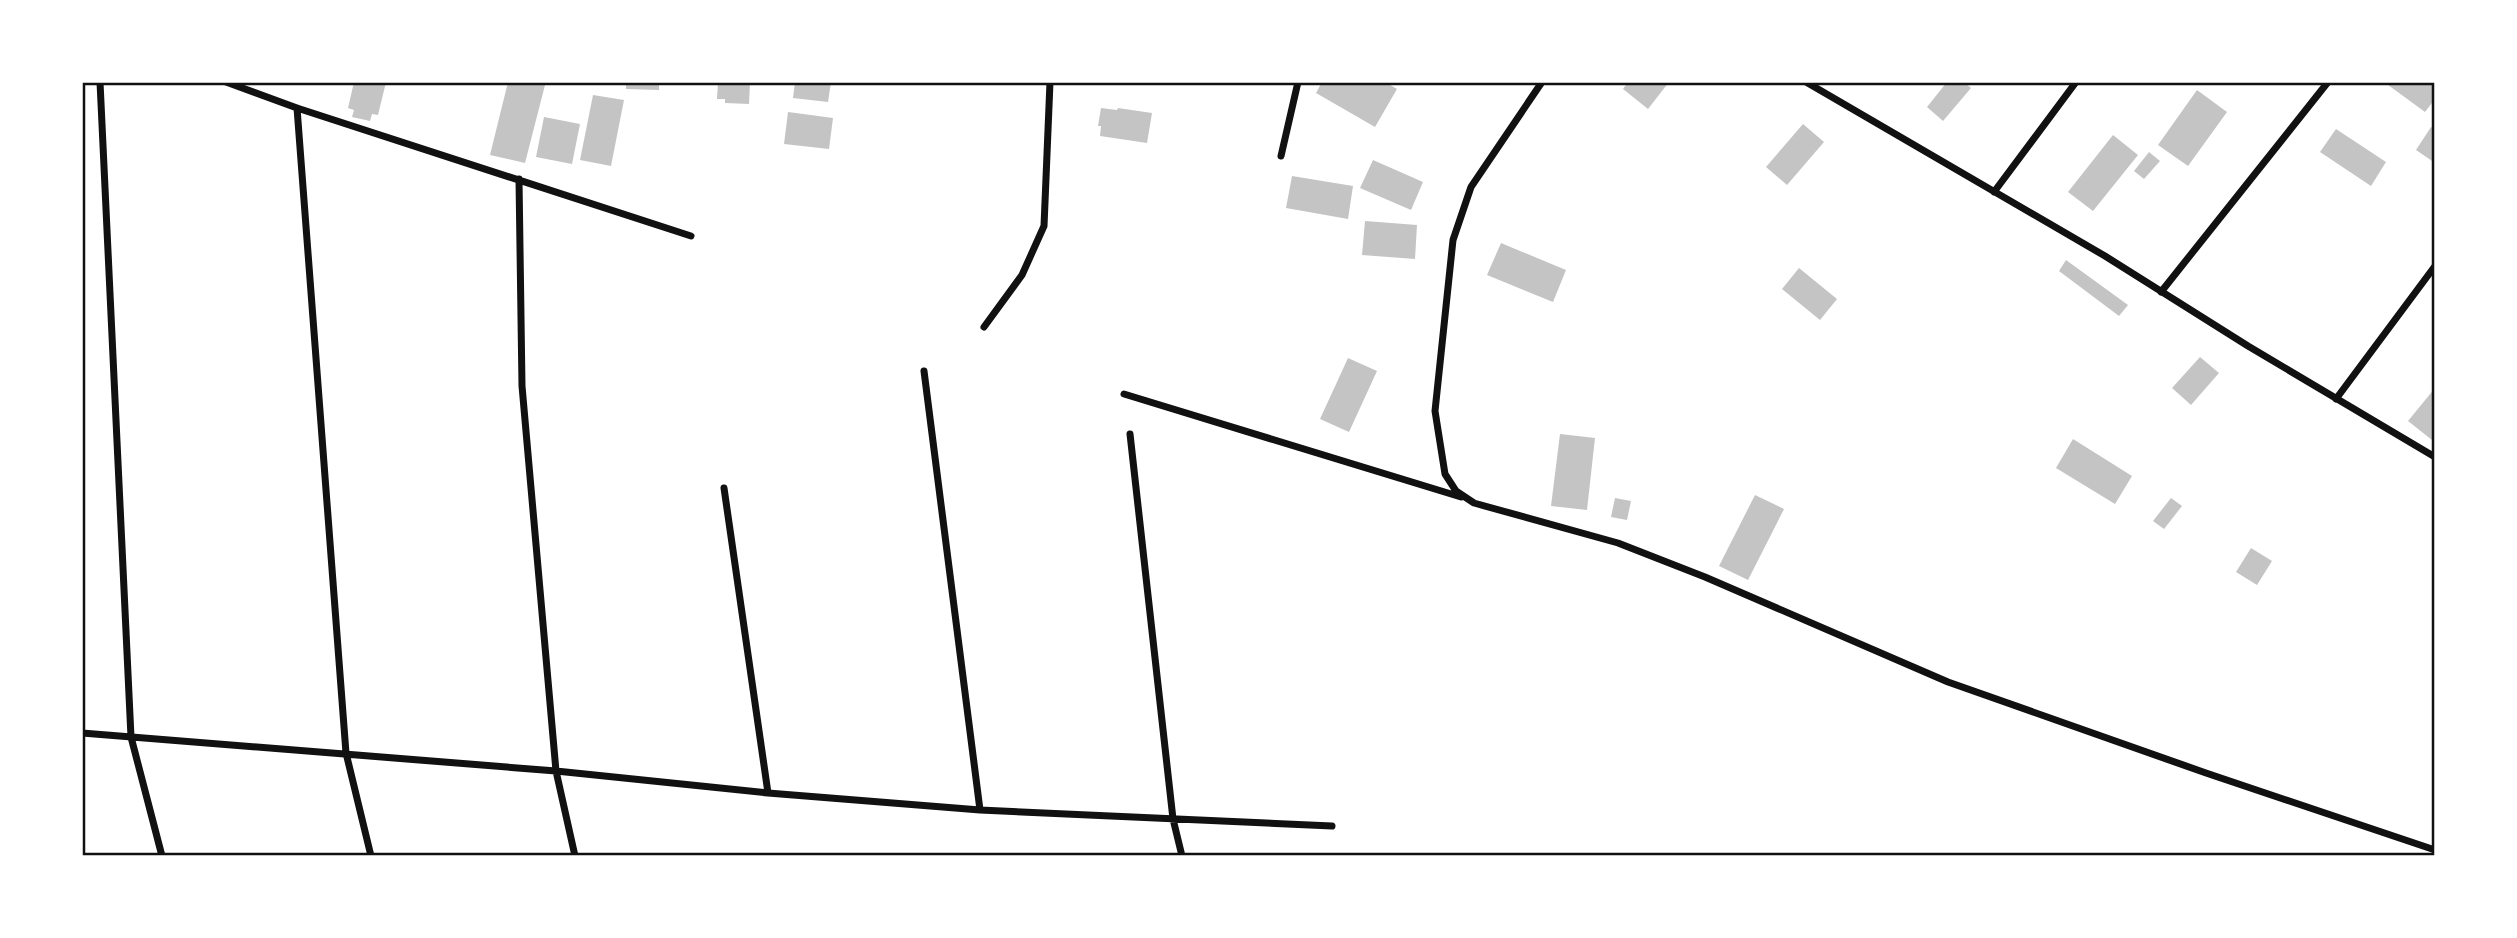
<svg xmlns="http://www.w3.org/2000/svg" width="2517" height="938" viewBox="0 0 2517 938" font-family="Poppins,sans-serif">
  <rect width="100%" height="100%" fill="#fff"/>
  <!-- building -->
  <path fill="#c4c4c4" d="M354 82H386L378 115 372 114 370 121 352 117 354 110 348 108Z
    M508 82H533L545 85 525 163 490 155Z
    M626 82H659V90L626 89Z
    M718 82H750L749 104 725 103V99H717Z
    M795 82H831L828 102 793 98Z
    M1322 82H1385L1397 89 1375 127 1316 93Z
    M1628 82H1669L1648 109 1623 89Z
    M1947 82H1964L1971 88 1943 121 1927 107Z
    M2384 82H2433L2435 99 2425 112Z
    M2197 90 2227 112 2188 166 2158 145Z
    M593 95 624 100 611 166 580 160Z
    M1101 108 1117 110 1118 108 1152 113 1147 143 1100 136 1101 126H1098Z
    M788 112 833 118 829 149 784 144Z
    M544 117 580 124 572 164 536 157Z
    M1803 124 1824 142 1787 185 1766 167Z
    M2431 127 2435 130V163L2416 150Z
    M2336 129 2386 162 2371 186 2320 152Z
    M2113 135 2138 155 2093 211 2068 192Z
    M2149 152 2160 161 2144 179 2134 171Z
    M1373 160 1423 182 1411 210 1360 188Z
    M1292 176 1353 186 1348 219 1286 208Z
    M1365 221 1417 225 1415 259 1362 255Z
    M1501 243 1566 270 1553 302 1487 275Z
    M2066 260 2128 305 2119 316 2059 271Z
    M1799 268 1837 299 1820 320 1782 289Z
    M2200 357 2219 373 2191 405 2172 388Z
    M1348 358 1377 371 1349 432 1320 419Z
    M2435 388V437L2432 440 2408 421Z
    M1560 434 1595 438 1587 510 1551 506Z
    M2073 439 2132 476 2115 504 2056 468Z
    M1755 495 1784 509 1748 580 1719 566Z
    M1615 498 1631 501 1627 520 1611 517Z
    M2171 498 2182 506 2164 529 2153 521Z
    M2251 548 2272 561 2257 585 2236 572Z"/>
  <g fill="none" stroke-linecap="round" stroke-linejoin="round">
    <!-- minor -->
    <path stroke="#111" stroke-width="7" d="M100 82 131 737 162 856
      M226 82 297 108 691 236
      M1542 82 1471 187 1453 240 1435 411 1445 474 1456 491 1474 503 1618 543 1705 577 1948 682 2206 773 2435 850
      M1806 82 2105 256 2248 346 2435 457
      M297 108 346 753 371 856
      M1281 156 1298 82
      M519 179 522 386 556 771 575 856
      M1994 192 2076 82
      M2161 292 2328 82
      M984 327 1022 275 1044 226 1050 82
      M924 371 980 810
      M1124 394 1461 497
      M2336 399 2435 266
      M1130 434 1173 819 1182 856
      M724 488 768 793
      M82 733 556 771 768 793 980 810 1332 826"/>
  </g>
  <!-- border -->
  <rect width="2517" height="938" fill="none" stroke="#ffffff" stroke-width="168"/>
  <rect x="84" y="84" width="2349" height="770" fill="none" stroke="#111" stroke-width="2.5"/>
</svg>
